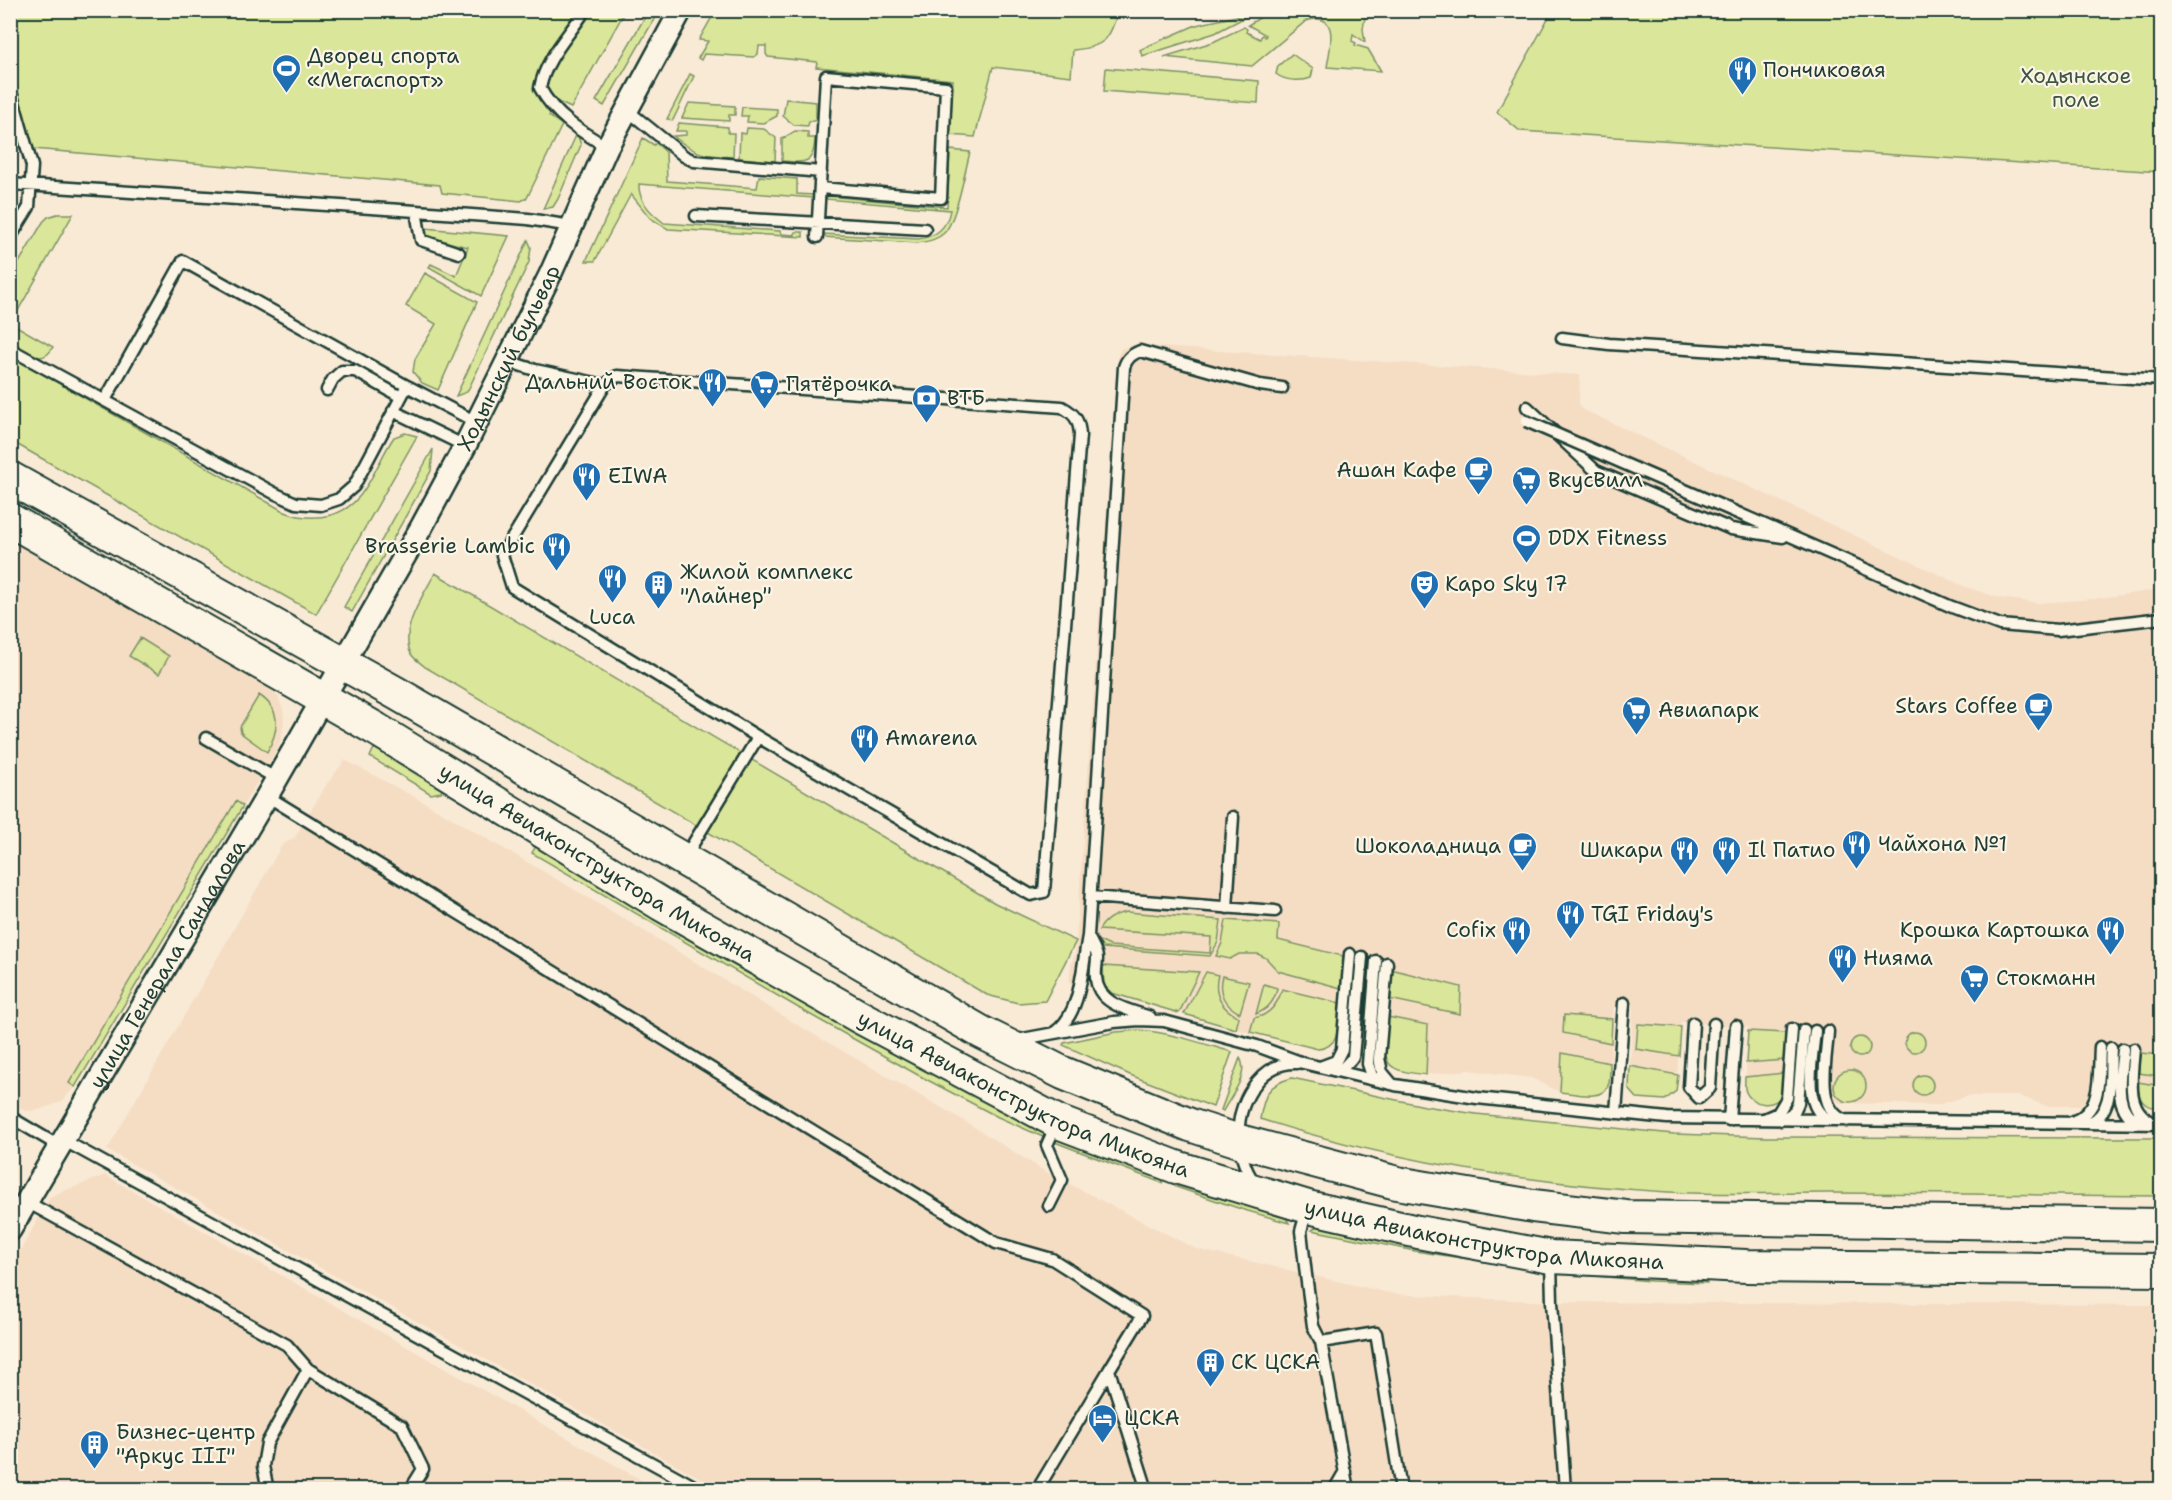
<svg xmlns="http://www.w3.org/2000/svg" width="2172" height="1500" viewBox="0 0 2172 1500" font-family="'Shantell Sans',sans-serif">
  <rect width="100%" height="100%" fill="#f9ead6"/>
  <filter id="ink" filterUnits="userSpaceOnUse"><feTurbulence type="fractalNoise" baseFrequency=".0167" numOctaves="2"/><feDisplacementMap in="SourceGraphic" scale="12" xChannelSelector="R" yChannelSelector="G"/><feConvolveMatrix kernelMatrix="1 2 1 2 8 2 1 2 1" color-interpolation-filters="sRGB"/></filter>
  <g filter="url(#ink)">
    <!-- built -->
    <path fill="#f5ddc4" d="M1132 345 1580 375 1579 402 1582 409 1966 587 2000 598 2038 603 2094 599 2161 589V1107L2147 1106 2138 1096 2140 1050 2094 1047 2089 1099 2080 1106H2047L2019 1096H1968L1937 1105 1840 1103 1835 1100 1831 1094 1834 1032 1787 1029 1783 1085 1778 1099 1773 1102 1760 1103 1750 1098 1745 1086 1748 1027 1681 1022 1676 1091 1665 1100 1637 1098 1629 1089V1083L1633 1004 1614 1003 1609 1083 1603 1093 1591 1095 1560 1092 1531 1078 1468 1070 1426 1075 1394 1069 1386 1058 1391 965 1344 953 1338 1031 1335 1041 1327 1048 1318 1049 1236 1029 1112 993 1069 984 1071 964 1075 953 1118 355 1121 349Z
      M11 534 259 678 278 697 283 709 284 721 282 737 277 749 75 1087 61 1102 39 1110 27 1111 11 1106Z
      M345 760 426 803 628 921 801 1027 956 1116 1048 1173 1196 1249 1394 1294 1552 1302 2161 1305V1489H720L107 1150 282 845 295 837 326 785Z
      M105 1175 657 1489 11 1490V1267L51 1196Z"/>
    <!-- green -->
    <path fill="#dae699" stroke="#7c9266" stroke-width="1.5" d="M649 10 659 11 604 106 596 101Z
      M716 10 1118 11H1124L1120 16 1118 11C1109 40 1105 47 1073 50L1071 76 993 67 975 137 950 135 953 80 816 67 817 62 768 57 766 54V46H759L758 54 754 57 704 54 701 60 698 58 708 41 699 40Z
      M1272 10 1366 11 1363 29 1365 42 1353 34 1352 41 1356 43 1355 45 1368 49 1381 71 1327 67C1330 48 1341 10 1306 21L1252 66 1164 57 1213 42 1244 27 1247 29 1246 32 1260 39 1262 35 1265 37 1266 35 1248 25Z
      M10 11H625L571 108 558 102 549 116 562 125 527 198 521 201 442 193 440 185 11 147Z
      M1552 11H2161V172L1520 131 1497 112Z
      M1255 12 1215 33 1142 56 1140 50 1148 46 1196 25Z
      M1292 54 1313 69 1311 78C1301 82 1285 81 1276 74L1278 66Z
      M1106 68 1259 81 1258 103 1104 91Z
      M690 74 694 76 673 120 667 119Z
      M786 99 816 102V121H809L808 126 794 125 783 116Z
      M689 103 735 106V115H729V121L682 118Z
      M742 107 777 109V116L764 123 747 122 748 116H741Z
      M679 123 728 127V133H734L733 157C702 155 697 155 673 136L686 135V131H676Z
      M747 128 764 129 776 138 775 161 739 158 740 133 746 134Z
      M795 131 808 132V138H815C814 165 805 163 782 161V139Z
      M577 133 581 145 558 199 553 207 543 209Z
      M643 138 654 145 656 143 666 152 667 181 757 188 759 176 797 179V194L813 195V198L639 184C638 201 651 213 664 223L780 231 781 234 795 235V232H803V237L668 229 650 218 631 194 595 261H586Z
      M950 150 970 152C965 171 956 222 944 233 937 240 928 241 918 243L823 237V234L918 239C936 237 947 228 950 210L825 199 828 196 947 207Z
      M57 214H73L11 323 53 347C43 367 25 352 11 344V276L43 222 48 217Z
      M425 228 509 236 481 296 429 267 431 264 456 276 468 247 430 238 427 236Z
      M528 240 531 247 529 262 470 386 467 392 456 396Z
      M425 273 477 302 438 390 422 383 413 372 415 359 436 324 406 306Z
      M11 356 285 512C300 518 315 519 331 515 367 506 375 464 394 437L405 433 417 436 316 614 11 441Z
      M433 449 431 471 352 612 344 607Z
      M435 573 995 903 1076 941 1045 1001 1018 1003 987 995 425 667C421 663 414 659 411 654 399 628 424 595 435 573Z
      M140 638 169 656 159 674 129 656Z
      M259 695C282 710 279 730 267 752L241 733 240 727Z
      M374 748 443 789 441 792 431 794 370 757Z
      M236 801 243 806 75 1087 69 1083Z
      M537 844 1165 1176 1162 1183 1052 1141 998 1117 918 1075 809 1014 532 853Z
      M1127 912 1221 920 1218 942 1210 956 1103 948 1097 940 1110 946 1210 953 1211 937 1099 930C1105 919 1115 914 1127 912Z
      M1226 920 1279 924 1278 940 1343 956 1341 988 1278 971 1266 958 1258 954H1239L1230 959 1216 956 1222 943Z
      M1103 966 1199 972 1179 1013 1112 993 1104 986Z
      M1391 969 1461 987 1460 1014 1389 999Z
      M1206 972 1218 975C1213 994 1221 1009 1239 1017L1236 1029 1184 1014Z
      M1222 976 1249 982 1240 1013C1225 1006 1217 993 1222 976Z
      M1264 984 1277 988V989C1274 1002 1268 1009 1256 1014Z
      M1282 989 1340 1003C1338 1022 1342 1047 1318 1049L1250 1032 1254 1018C1270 1015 1278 1004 1282 989Z
      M1564 1015 1612 1019 1611 1043 1563 1033Z
      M1388 1017 1428 1025 1426 1075C1416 1073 1401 1073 1393 1067 1379 1059 1387 1030 1388 1017Z
      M1638 1024 1681 1027 1679 1056 1636 1049Z
      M1139 1030C1172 1033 1201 1043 1232 1052L1213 1107 1130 1075 1063 1045 1064 1043 1116 1032Z
      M1748 1031 1786 1033 1785 1060 1746 1063Z
      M1905 1042a10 10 0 1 1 20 0a10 10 0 1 1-20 0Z
      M1850 1047a10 10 0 1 1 20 0a10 10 0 1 1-20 0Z
      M1562 1053 1610 1063C1610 1070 1610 1077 1609 1083 1604 1103 1574 1093 1560 1092Z
      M2140 1053 2161 1055V1076L2138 1073Z
      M1240 1058C1250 1074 1231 1096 1223 1111L1221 1110Z
      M1630 1066 1678 1075 1676 1091 1665 1100 1637 1098 1629 1089Z
      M1834 1086a16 16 0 1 1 32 0a16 16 0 1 1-32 0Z
      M1784 1073C1784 1079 1784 1088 1782 1093 1777 1109 1752 1106 1746 1092 1744 1088 1745 1082 1745 1077Z
      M1913 1085a10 10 0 1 1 20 0a10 10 0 1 1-20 0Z
      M1292 1078 1425 1106 1476 1114 1674 1134 1767 1137 2161 1138V1196C2050 1194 1939 1194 1828 1193 1775 1193 1721 1195 1668 1192 1531 1184 1391 1161 1260 1119 1264 1095 1268 1084 1292 1078Z
      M2138 1082 2161 1086V1107C2144 1109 2137 1099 2138 1082Z
      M1178 1181 1284 1215 1289 1223 1241 1209 1176 1187Z
      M1318 1225 1534 1269 1415 1251 1312 1230Z
      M1577 1271 1707 1277V1283L1651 1281 1571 1274Z"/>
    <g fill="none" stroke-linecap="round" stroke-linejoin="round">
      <defs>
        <path id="lane" d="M585 10C569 36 546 57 540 88 555 116 580 131 607 147
          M10 88 32 166 29 207 10 238
          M627 110 684 156 694 161 821 172
          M10 184 416 211 528 219 571 226
          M416 211 421 240 459 253
          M696 216 925 229
          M817 237 826 76 946 87 941 198 820 188
          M1562 338 1609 344 2162 380
          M10 349 274 493 296 503 321 505 339 499 354 486 407 386
          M507 361 535 370 605 385
          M617 376 1062 407C1075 414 1079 420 1080 435L1044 892 1031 895 758 737 512 587 502 555 605 385Z
          M327 390 333 379 342 371H355L401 397
          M105 400 183 261 407 386 476 422
          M1527 407 1596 471 1731 529 1783 537
          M393 411 465 446
          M1740 514 1952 607 2000 625 2058 630 2162 618
          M206 738 277 779
          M267 796 996 1243 1052 1259 1142 1316 1109 1370
          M685 857 758 737
          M1091 897 1275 911
          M1227 908 1233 817
          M1088 936C1091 943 1097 951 1097 958 1097 964 1095 971 1096 977 1097 1004 1129 1010 1150 1017
          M1376 961 1368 1064 1372 1076 1379 1081
          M1387 963 1379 1058 1382 1072 1392 1084
          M1693 1023 1689 1087 1699 1098 1710 1088 1714 1024
          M1815 1031C1813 1056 1800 1109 1830 1120
          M1828 1031C1827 1058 1813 1111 1847 1121
          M1055 1032C1082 1013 1082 966 1088 936L1124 367C1127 358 1131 355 1140 351L1260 385 1282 388
          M1017 1040 1114 1022 1139 1020 1164 1021 1257 1046 1303 1063 1395 1085 1477 1098 1667 1118 2162 1124
          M2123 1049C2121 1075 2111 1109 2139 1123
          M2134 1049C2132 1076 2124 1112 2155 1123
          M1320 1067 1336 1061 1342 1049 1350 954
          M1333 1070 1343 1068 1353 1057 1362 957
          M1616 1113 1624 1003
          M10 1117 59 1146
          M1764 1119 1778 1113 1787 1098 1792 1029
          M1729 1120 1736 1026
          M1781 1120 1794 1112 1798 1103 1804 1030
          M2072 1122C2104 1110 2098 1075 2100 1047
          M2089 1123C2116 1112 2109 1072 2111 1048
          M63 1140 701 1490
          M1254 1183C1234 1151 1232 1113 1257 1082 1267 1070 1280 1062 1297 1063
          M27 1202 287 1345 308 1369
          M1049 1206 1062 1180 1047 1145 1056 1125
          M1307 1210 1301 1231 1306 1275 1313 1326 1321 1342 1348 1490
          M1551 1261 1552 1302 1565 1490
          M1321 1342 1376 1333 1401 1490
          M268 1490 263 1466 267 1443 308 1369 402 1426 423 1469 410 1490
          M1037 1490 1109 1370 1147 1490
          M1334 1490 1345 1471"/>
        <g id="street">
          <path id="s1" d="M10 1230 267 796 422 526 465 446 550 275 607 147 681 10"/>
        </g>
        <g id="secondary">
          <path d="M10 478 396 693 981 1032 1063 1073 1190 1125 1239 1141 1397 1183 1533 1206 1626 1217 2162 1225"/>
          <path id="s2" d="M10 520 376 729 661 904 860 1017 1058 1122 1176 1167 1308 1207 1418 1232 1551 1257 1746 1266 2162 1270"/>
        </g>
      </defs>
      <!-- lane casing -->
      <use href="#lane" stroke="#1f3d34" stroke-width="15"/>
      <!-- street casing -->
      <use href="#street" stroke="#1f3d34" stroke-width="26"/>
      <!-- secondary casing -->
      <use href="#secondary" stroke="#1f3d34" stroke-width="36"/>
      <!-- lane -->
      <use href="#lane" stroke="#fcf5e5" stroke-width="10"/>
      <!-- street -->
      <use href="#street" stroke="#fcf5e5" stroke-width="21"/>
      <!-- secondary -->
      <use href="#secondary" stroke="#fcf5e5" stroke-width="32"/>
      <defs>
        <path id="lane-bridge" d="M1526 421 1740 514"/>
      </defs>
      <!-- lane-bridge casing -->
      <use href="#lane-bridge" stroke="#1f3d34" stroke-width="15" stroke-linecap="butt"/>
      <!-- lane-bridge -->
      <use href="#lane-bridge" stroke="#fcf5e5" stroke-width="10"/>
    </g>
  </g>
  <!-- icons -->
  <defs>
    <symbol id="stadium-pin" viewBox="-11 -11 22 30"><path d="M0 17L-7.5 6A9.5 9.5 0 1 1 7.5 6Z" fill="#1f6fb2" stroke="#fcf5e5"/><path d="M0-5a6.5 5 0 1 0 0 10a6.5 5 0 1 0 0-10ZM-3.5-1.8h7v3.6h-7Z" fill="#fff"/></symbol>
    <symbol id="restaurant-pin" viewBox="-11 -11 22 30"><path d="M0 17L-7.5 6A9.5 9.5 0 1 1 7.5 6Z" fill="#1f6fb2" stroke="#fcf5e5"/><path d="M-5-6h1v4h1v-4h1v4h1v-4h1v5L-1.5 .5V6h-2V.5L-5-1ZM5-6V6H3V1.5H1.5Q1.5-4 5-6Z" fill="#fff"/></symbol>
    <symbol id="supermarket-pin" viewBox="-11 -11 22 30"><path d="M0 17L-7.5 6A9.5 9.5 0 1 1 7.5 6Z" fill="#1f6fb2" stroke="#fcf5e5"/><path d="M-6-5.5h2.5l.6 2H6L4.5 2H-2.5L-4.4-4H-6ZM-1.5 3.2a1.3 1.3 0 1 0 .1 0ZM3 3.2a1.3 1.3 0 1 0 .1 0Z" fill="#fff"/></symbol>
    <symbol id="bank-pin" viewBox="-11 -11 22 30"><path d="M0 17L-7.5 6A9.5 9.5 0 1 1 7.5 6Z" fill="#1f6fb2" stroke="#fcf5e5"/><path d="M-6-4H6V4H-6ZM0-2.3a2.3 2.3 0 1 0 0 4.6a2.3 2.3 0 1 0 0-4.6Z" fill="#fff"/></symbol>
    <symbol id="cafe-pin" viewBox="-11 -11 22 30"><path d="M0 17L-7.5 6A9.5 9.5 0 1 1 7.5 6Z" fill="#1f6fb2" stroke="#fcf5e5"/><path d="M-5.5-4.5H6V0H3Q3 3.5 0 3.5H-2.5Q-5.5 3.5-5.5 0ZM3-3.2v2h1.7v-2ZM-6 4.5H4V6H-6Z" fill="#fff"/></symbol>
    <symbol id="building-pin" viewBox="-11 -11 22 30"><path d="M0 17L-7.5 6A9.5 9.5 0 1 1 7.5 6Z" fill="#1f6fb2" stroke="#fcf5e5"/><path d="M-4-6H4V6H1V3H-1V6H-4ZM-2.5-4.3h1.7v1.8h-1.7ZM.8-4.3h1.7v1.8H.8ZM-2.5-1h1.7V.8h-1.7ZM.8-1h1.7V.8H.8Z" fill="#fff"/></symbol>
    <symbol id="theatre-pin" viewBox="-11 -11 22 30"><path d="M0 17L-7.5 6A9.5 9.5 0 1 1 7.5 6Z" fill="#1f6fb2" stroke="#fcf5e5"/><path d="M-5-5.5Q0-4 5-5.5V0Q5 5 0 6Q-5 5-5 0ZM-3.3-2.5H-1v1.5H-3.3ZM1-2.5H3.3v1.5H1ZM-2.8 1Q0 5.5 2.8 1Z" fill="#fff"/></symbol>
    <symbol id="hotel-pin" viewBox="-11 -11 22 30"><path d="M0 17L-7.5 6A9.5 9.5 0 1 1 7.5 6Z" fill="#1f6fb2" stroke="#fcf5e5"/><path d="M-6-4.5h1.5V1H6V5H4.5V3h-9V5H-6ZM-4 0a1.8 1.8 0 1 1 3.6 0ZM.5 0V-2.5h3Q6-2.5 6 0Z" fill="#fff"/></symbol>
  </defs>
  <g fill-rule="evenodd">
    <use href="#stadium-pin" x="270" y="52" width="33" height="45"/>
    <use href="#restaurant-pin" x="1726" y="54" width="33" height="45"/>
    <use href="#restaurant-pin" x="696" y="366" width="33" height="45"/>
    <use href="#supermarket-pin" x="748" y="368" width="33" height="45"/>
    <use href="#bank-pin" x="910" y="382" width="33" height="45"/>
    <use href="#cafe-pin" x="1462" y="454" width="33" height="45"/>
    <use href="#restaurant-pin" x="570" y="460" width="33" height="45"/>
    <use href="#supermarket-pin" x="1510" y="464" width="33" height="45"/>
    <use href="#stadium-pin" x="1510" y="522" width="33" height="45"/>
    <use href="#restaurant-pin" x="540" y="530" width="33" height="45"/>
    <use href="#restaurant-pin" x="596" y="562" width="33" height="45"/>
    <use href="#building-pin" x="642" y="568" width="33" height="45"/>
    <use href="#theatre-pin" x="1408" y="568" width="33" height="45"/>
    <use href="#cafe-pin" x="2022" y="690" width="33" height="45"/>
    <use href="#supermarket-pin" x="1620" y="694" width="33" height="45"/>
    <use href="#restaurant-pin" x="848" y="722" width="33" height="45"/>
    <use href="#restaurant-pin" x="1840" y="828" width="33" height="45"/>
    <use href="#cafe-pin" x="1506" y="830" width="33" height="45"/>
    <use href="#restaurant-pin" x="1668" y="834" width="33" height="45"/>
    <use href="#restaurant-pin" x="1710" y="834" width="33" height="45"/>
    <use href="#restaurant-pin" x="1554" y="898" width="33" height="45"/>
    <use href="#restaurant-pin" x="1500" y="914" width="33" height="45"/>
    <use href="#restaurant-pin" x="2094" y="914" width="33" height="45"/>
    <use href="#restaurant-pin" x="1826" y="942" width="33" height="45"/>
    <use href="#supermarket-pin" x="1958" y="962" width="33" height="45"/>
    <use href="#building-pin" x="1194" y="1346" width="33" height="45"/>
    <use href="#hotel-pin" x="1086" y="1402" width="33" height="45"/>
    <use href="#building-pin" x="78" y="1428" width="33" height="45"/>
  </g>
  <g text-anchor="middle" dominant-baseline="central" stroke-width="4.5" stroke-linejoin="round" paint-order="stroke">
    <!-- poi labels -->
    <g font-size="21" fill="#1f3d34" stroke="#fcf5e5" text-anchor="start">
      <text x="307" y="56">Дворец спорта<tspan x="307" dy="24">«Мегаспорт»</tspan></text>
      <text x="1763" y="70">Пончиковая</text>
      <text x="692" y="382" text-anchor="end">Дальний Восток</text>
      <text x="786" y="384">Пятёрочка</text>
      <text x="947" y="398">ВТБ</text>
      <text x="1457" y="470" text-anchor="end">Ашан Кафе</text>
      <text x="608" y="476">EIWA</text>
      <text x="1548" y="480">ВкусВилл</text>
      <text x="1548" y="538">DDX Fitness</text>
      <text x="535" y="546" text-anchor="end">Brasserie Lambic</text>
      <text x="680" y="572">Жилой комплекс<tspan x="680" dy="24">"Лайнер"</tspan></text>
      <text x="1445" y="584">Каро Sky 17</text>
      <text x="612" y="617" text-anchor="middle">Luca</text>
      <text x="2018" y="706" text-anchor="end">Stars Coffee</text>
      <text x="1658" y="710">Авиапарк</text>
      <text x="885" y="738">Amarena</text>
      <text x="1878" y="844">Чайхона №1</text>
      <text x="1501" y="846" text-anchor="end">Шоколадница</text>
      <text x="1663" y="850" text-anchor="end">Шикари</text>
      <text x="1748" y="850">Il Патио</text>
      <text x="1591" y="914">TGI Friday's</text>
      <text x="1496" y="930" text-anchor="end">Cofix</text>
      <text x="2089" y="930" text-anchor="end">Крошка Картошка</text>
      <text x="1863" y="958">Нияма</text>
      <text x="1996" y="978">Стокманн</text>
      <text x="1231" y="1362">СК ЦСКА</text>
      <text x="1124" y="1418">ЦСКА</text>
      <text x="116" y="1432">Бизнес-центр<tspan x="116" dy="24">"Аркус III"</tspan></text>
    </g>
    <!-- park labels -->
    <g font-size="21" fill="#3b5643" stroke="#fcf5e5">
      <text x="2076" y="76">Ходынское<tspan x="2076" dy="24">поле</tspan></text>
    </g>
    <!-- street labels -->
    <g font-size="21" fill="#1f3d34" stroke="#fcf5e5">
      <text stroke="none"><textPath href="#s1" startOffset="1005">Ходынский бульвар</textPath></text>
      <text stroke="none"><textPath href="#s2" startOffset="680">улица Авиаконструктора Микояна</textPath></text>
      <text stroke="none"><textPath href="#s1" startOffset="309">улица Генерала Сандалова</textPath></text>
      <text stroke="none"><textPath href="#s2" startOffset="1166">улица Авиаконструктора Микояна</textPath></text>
      <text stroke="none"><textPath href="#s2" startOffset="1652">улица Авиаконструктора Микояна</textPath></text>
    </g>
  </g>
  <!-- margin -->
  <rect width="2172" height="1500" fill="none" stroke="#fcf5e5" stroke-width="36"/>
  <rect x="18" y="18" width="2136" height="1464" fill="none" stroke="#1f3d34" stroke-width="2" filter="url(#ink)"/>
</svg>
